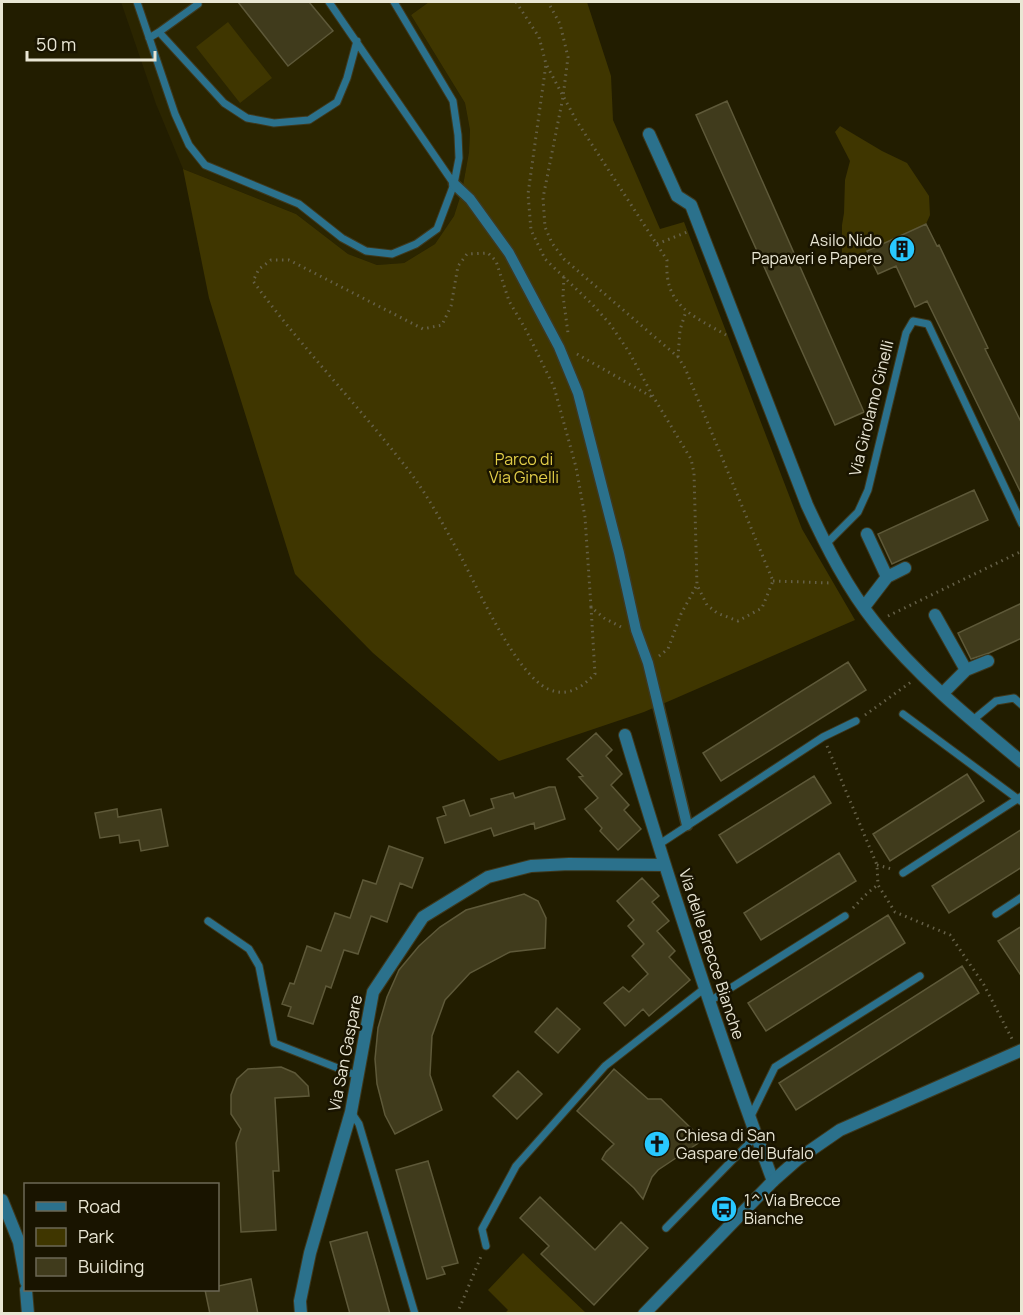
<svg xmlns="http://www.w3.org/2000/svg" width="1023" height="1315" viewBox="0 0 1023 1315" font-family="Manrope,sans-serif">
  <rect width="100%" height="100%" fill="#221d00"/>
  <!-- built -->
  <path fill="#2b2500" d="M121 2H429L411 15 465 103 470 130 469 152 462 191 454 216 435 244 404 263 377 265 348 254 296 214 183 169 156 104Z"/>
  <!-- green -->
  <path fill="#3f3600" d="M429 2H587L611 76 613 120 660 229 684 222 802 529 855 620 644 712 499 761 373 653 295 574 209 298 183 169 296 214 348 254 377 265 404 263 435 244 454 216 462 191 469 152 470 130 465 103 411 15Z
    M228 22 272 78 240 103 196 47Z
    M840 126 882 151 907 163 929 196 930 215 926 224 842 263V225L844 213 845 180 850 161 835 132Z
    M523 1253 586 1313H505L508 1310 488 1290Z"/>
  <!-- building -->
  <path fill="#403b1c" stroke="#5e5939" stroke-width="1.5" d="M238 2H309L333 31 288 66Z
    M727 101 864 412 835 425 696 115Z
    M926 224 937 246 939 245 988 348 985 349 1022 424V495L927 301 915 307 896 266 878 274 867 251Z
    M974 490 988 520 892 564 878 534Z
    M1022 603V638L989 653 971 659 958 633Z
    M848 662 866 690 721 781 703 753Z
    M596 733 612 750 606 756 622 774 611 785 629 805 624 810 641 829 618 850 600 831 602 828 585 809 598 798 579 777 583 776 567 759Z
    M967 774 984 801 890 861 873 834Z
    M814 776 831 803 737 863 719 835Z
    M549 787H555L565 819 535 829 534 823 494 836 491 828 445 843 437 818 446 815 443 807 464 800 470 816 494 808 491 799 513 793 515 798Z
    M117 809 118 817 161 809 168 846 141 851 139 840 120 843 119 835 100 838 95 813Z
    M1022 829V867L949 913 932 886Z
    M389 846 423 858 412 888 400 883 387 922 371 916 358 954 344 950 331 988 326 986 313 1024 288 1016 291 1007 282 1004 290 983 294 984 307 946 321 951 335 913 350 918 363 880 376 884Z
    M839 853 856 881 761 940 744 913Z
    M642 878 659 896 652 902 669 921 657 931 675 951 669 957 690 980 649 1016 643 1009 625 1026 604 1003 623 987 629 992 648 974 632 956 644 944 628 926 634 920 617 901Z
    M524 894 538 901 546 918 545 948 510 952 470 973 445 1000 432 1036 430 1075 442 1110 395 1134 385 1115 377 1084 375 1059 378 1028 387 997 399 970 419 946 440 927 466 910Z
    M888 915 905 943 766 1031 748 1003Z
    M1022 926V977L998 941Z
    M962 966 979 993 796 1110 779 1083Z
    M557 1008 580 1029 558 1053 535 1032Z
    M281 1067 295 1073 308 1086 309 1096 275 1098 279 1171H273L276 1230 241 1232 236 1143 241 1129 231 1114V1095L237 1079 248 1069Z
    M614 1069 648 1099H661L703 1140 658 1170 652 1177 643 1199 634 1188 602 1159 606 1152 614 1144 577 1111Z
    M518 1071 542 1094 517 1119 493 1096Z
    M428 1161 458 1263 442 1267 445 1274 427 1279 396 1170Z
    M540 1197 595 1250 621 1222 648 1248 594 1305 541 1254 549 1246 520 1218Z
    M367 1232 377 1267 390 1314H350L330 1242Z
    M251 1279 258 1314H210L205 1290H218V1286Z"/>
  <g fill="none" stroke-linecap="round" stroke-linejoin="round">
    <defs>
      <path id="service" d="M137 2 175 114 189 145 205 165 299 204 342 238 366 251 392 254 416 244 437 229 454 184 459 158 458 135 453 101 394 2
        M329 2 454 184
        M159 32 198 4
        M149 38 159 32 224 103 247 118 274 123 309 120 337 102 347 78 357 41
        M826 544 858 512 868 490 906 333 913 321 928 324 1022 524
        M903 714 1022 802
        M973 720 996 701 1014 698 1022 705
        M658 845 823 737 856 721
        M903 873 1022 796
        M996 914 1022 897
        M208 921 249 949 259 966 274 1043 358 1076
        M710 1001 845 916
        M351 1112 359 1124 415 1314
        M750 1118 775 1067 920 976
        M666 1228 756 1136
        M486 1246 482 1229 516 1166 605 1066 705 988"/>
      <path id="pedestrian" d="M454 184 470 199 509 253 559 347 578 393 619 553 636 630 648 663 687 825"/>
      <path id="minor" d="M649 134 677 196 691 205 807 505C826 546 847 588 876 624 917 676 970 719 1022 762
        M887 577 905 568
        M864 607 887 577 867 534
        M935 615 966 670 943 693
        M966 670 988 661
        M625 735C670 885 718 1034 773 1181
        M301 1314 300 1301 310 1253 351 1112 373 992 423 917 488 877 531 866 569 864 665 865"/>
      <path id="tertiary" d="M2 1200 19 1242 26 1282
        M26 1290 28 1314
        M644 1314 773 1181 798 1159 840 1130 1022 1050"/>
    </defs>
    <!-- service casing -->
    <use href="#service" stroke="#3e391e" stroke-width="9"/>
    <!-- pedestrian casing -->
    <use href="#pedestrian" stroke="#3e391e" stroke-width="13"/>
    <!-- minor casing -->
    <use href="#minor" stroke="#3e391e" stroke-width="14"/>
    <!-- tertiary casing -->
    <use href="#tertiary" stroke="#3e391e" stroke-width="14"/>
    <!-- path -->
    <path stroke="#656047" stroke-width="3" stroke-dasharray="1.5 4.5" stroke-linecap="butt" d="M516 2 539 37 546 64 528 194 531 230 545 259 593 305 610 324 629 352 654 398 691 459 694 473 697 585 707 605 717 613 738 621 762 608 773 581 685 368 678 357 564 259 552 243 545 227 543 198 563 97 568 57 560 24 548 2
      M547 66 576 120 667 260C664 306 692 315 726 335
      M657 244 687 232
      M564 277 563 296 568 333
      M577 354 652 397
      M678 357 680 330 686 311
      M773 581 832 583
      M591 607 595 674C582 687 568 698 548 689 516 674 478 589 461 557 445 528 429 497 409 471 359 406 301 347 253 281L259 269 271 260H289L423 329 442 325 451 306 458 266 467 254 488 253 496 261 509 301 526 330 554 387 576 467 585 517 591 607 604 618 623 628
      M888 616 1022 551
      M659 656 668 649 681 614 697 585
      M865 715 911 682
      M827 746 877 865 878 885 895 912 950 935 984 985 1012 1039
      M877 865 892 869
      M853 908C861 900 867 892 878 885
      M457 1314 482 1254"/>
    <!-- service -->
    <use href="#service" stroke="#2b718c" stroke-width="7"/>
    <!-- pedestrian -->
    <use href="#pedestrian" stroke="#2b718c" stroke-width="10"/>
    <!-- minor -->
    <use href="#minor" stroke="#2b718c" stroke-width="12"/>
    <!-- tertiary -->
    <use href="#tertiary" stroke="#2b718c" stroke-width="12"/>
  </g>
  <!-- icons -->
  <defs>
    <symbol id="building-disc" viewBox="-11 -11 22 22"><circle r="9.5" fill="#28c8ff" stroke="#191400"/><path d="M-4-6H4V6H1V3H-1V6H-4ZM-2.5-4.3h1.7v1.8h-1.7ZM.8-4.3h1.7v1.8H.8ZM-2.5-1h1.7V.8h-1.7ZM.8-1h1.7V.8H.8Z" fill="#111"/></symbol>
    <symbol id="church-disc" viewBox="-11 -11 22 22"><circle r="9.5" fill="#28c8ff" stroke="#191400"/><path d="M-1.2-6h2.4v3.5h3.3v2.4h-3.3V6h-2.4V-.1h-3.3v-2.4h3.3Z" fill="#111"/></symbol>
    <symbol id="bus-disc" viewBox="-11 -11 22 22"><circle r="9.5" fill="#28c8ff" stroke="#191400"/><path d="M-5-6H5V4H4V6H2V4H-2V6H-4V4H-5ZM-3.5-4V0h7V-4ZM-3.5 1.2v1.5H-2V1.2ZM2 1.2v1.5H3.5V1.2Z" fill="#111"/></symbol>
  </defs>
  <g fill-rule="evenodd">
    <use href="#building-disc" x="887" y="234" width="30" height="30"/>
    <use href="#church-disc" x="642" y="1129" width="30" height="30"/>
    <use href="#bus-disc" x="709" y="1194" width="30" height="30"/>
  </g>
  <g text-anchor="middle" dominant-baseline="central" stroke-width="5" stroke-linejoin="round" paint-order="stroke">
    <!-- poi labels -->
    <g font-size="16" fill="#e9e6d4" stroke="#191400" text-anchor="start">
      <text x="882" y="240" text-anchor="end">Asilo Nido<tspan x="882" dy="18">Papaveri e Papere</tspan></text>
      <text x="676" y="1135">Chiesa di San<tspan x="676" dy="18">Gaspare del Bufalo</tspan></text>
      <text x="744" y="1200">1^ Via Brecce<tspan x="744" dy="18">Bianche</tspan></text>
    </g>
    <!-- street labels -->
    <g font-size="16" fill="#e9e6d4" stroke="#191400">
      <text transform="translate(871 408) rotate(-76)">Via Girolamo Ginelli</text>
      <text transform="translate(712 954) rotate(72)">Via delle Brecce Bianche</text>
      <text transform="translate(345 1053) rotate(-79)">Via San Gaspare</text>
    </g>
    <!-- park labels -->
    <g font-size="16" fill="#e3ce48" stroke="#191400">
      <text x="524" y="459">Parco di<tspan x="524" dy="18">Via Ginelli</tspan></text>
    </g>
  </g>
  <!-- border -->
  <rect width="1023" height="1315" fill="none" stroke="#e9e6d4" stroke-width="6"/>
  <!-- legend -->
  <rect x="24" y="1183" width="195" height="108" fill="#191400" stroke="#6c6855" stroke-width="1.5"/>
  <rect x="36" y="1202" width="30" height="9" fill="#2b718c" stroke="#6c6855" stroke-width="1.5"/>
  <text x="78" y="1213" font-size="18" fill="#e9e6d4">Road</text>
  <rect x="36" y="1228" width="30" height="18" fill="#3f3600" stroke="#6c6855" stroke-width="1.5"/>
  <text x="78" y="1243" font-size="18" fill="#e9e6d4">Park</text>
  <rect x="36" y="1258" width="30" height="18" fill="#403b1c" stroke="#6c6855" stroke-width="1.5"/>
  <text x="78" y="1273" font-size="18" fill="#e9e6d4">Building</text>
  <!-- scale -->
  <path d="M27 51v9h128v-9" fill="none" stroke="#e9e6d4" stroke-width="3"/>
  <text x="36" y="51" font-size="18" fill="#e9e6d4" stroke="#191400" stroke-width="4.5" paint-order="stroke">50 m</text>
</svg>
